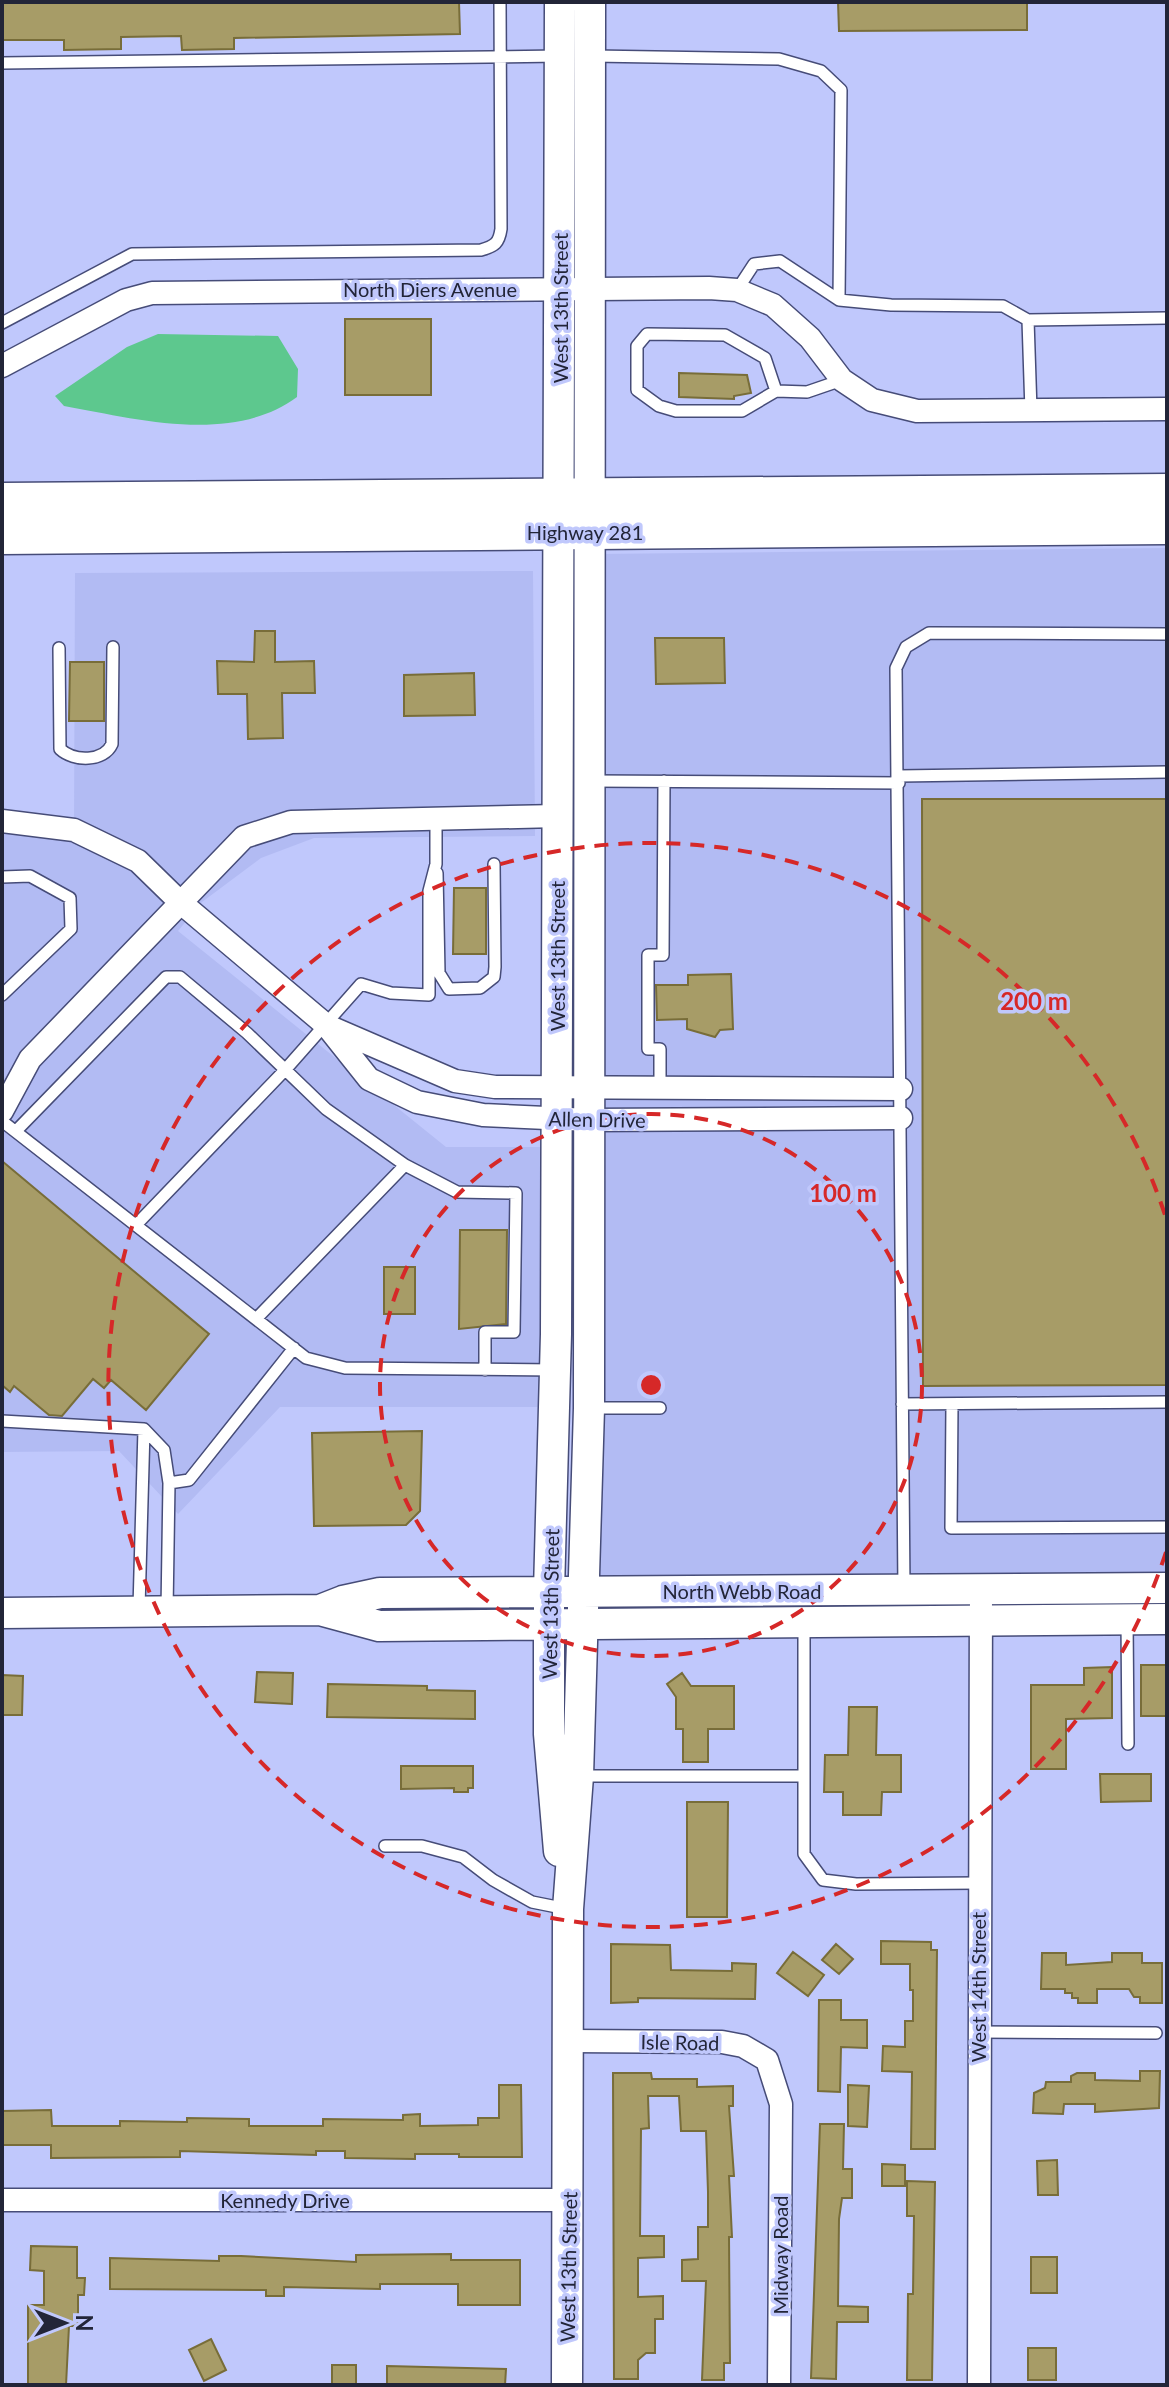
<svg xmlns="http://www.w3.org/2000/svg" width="1169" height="2387" viewBox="0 0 1169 2387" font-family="Lato,sans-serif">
  <rect width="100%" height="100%" fill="#c0c8fc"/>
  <!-- built -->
  <path fill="#b2bbf3" d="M1167 548V1574L595 1578 598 554Z
    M533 571 535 836 314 838 261 858 202 902 178 931 446 1147H549V1407H280L178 1514 119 1451 2 1452V831L74 829 75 573Z"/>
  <!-- water -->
  <path fill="#5dc88e" d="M158 334 278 336 298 369 297 397C232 445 137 419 64 406L55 396 127 347Z"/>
  <!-- building -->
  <path fill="#a79c67" stroke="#786d39" stroke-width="2" d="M2 2H459L460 34 234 38V49L182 50 181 36 121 37V49L64 50V40H2Z
    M838 2H1027V30L839 31Z
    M345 319H431V395H345Z
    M679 373 747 375 751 393 734 396V399L679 397Z
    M255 631H275V662L314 661 315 693H282L283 738 248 739 247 694H218L217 661 254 662Z
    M655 638H724L725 683 656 684Z
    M70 662H104V721H69Z
    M474 673 475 715 404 716V675Z
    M922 799H1167V1385L923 1386Z
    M454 888H486V954H453Z
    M731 974 733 1029 720 1030 715 1037 687 1029V1019L657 1020 656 985H688V975Z
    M2 1161 209 1334 146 1410 111 1380 104 1388 93 1379 62 1416 49 1415 14 1386 10 1392 2 1385Z
    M460 1230H507L506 1324 459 1329Z
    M384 1267H415V1314H384Z
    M422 1431 420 1511 406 1525 314 1526 312 1433Z
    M1141 1665H1167V1716H1141Z
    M1112 1667V1718L1066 1719V1769H1031V1685H1084V1668Z
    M257 1672 293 1673 292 1704 255 1702Z
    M682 1673 691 1686H734V1729H708V1762H683V1729H676V1697L667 1684Z
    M2 1675 23 1676 22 1715H2Z
    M328 1684 427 1686V1690L475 1691V1719L327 1717Z
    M849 1707H877L876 1755H901V1792H882L881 1815H843V1792H824L825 1755H848Z
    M401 1766H473V1788H468V1792H454V1788L401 1789Z
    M1100 1774H1151V1801L1101 1802Z
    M687 1802H728L727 1917H687Z
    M881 1941 931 1942V1950H937L935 2149H911L912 2072 882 2071 883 2046 905 2047V2021H913V1990H910V1964H881Z
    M611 1944 670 1945 671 1970 732 1971V1963L756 1964 755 1999 638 1998V2002L611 2003Z
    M836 1944 853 1959 839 1974 822 1960Z
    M793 1952 824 1975 808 1996 777 1973Z
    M1042 1953H1066V1965L1112 1962V1953H1142V1963H1162V2003H1140V1997H1134L1129 1989H1097V2003H1078V1998H1072V1993H1065V1989H1041Z
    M819 2000H841V2020H867V2048L841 2047 840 2092 818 2091Z
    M1140 2071H1160L1159 2108 1095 2112V2104H1064L1063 2114 1033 2113 1034 2093 1045 2088 1046 2082H1071V2076L1077 2073H1095V2080L1140 2081Z
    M613 2073H651L652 2079H697V2087L733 2086V2106H729L734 2176H729L732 2237H729L730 2363H724V2380H702L706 2281H682V2260L698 2259V2227H708V2192L706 2131H681L679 2096H648L649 2128 641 2129 640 2236H664V2257L638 2258V2297L663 2296V2319H655V2353H646L638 2360V2379H614Z
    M499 2085H521L522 2157H459V2154H415V2159L345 2158V2151H316V2155L180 2151V2157L51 2158V2145H2V2111L51 2110 52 2126H120V2121L187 2122V2118L249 2119V2126H323V2119L403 2120V2115L420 2114V2126L478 2125V2118H499Z
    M848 2085 869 2086 867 2127 848 2126Z
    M820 2124H844L843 2169H852V2198H842L839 2219 838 2306 868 2307V2322H837L836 2379 811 2378Z
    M1057 2160 1058 2195H1038L1037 2161Z
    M882 2164 905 2165V2186H882Z
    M907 2181 935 2182 932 2380H907L908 2294H913L914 2216H907Z
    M31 2246 77 2247V2278H85L84 2295H78V2326H69L66 2385H28V2305H44V2271L30 2270Z
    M451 2254V2260H520V2305H458V2284H380V2289L284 2287V2296H266V2290L110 2289V2258L219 2261V2256H241L356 2262V2255Z
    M1031 2257H1057V2293H1031Z
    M211 2339 226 2370 204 2381 189 2350Z
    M1028 2348H1056V2380H1028Z
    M332 2365H356V2385H332Z
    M387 2366 506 2369 505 2385H387Z"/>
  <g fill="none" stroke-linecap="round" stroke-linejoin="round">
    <defs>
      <path id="service" d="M593 56 779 59 821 71 841 90 839 300
        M2 63 560 56
        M737 290 754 264 780 261 839 300 891 305 1003 306 1028 320 1167 318
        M1028 320 1031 411
        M2 323 132 254 481 250C495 246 499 243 501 229L500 2
        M776 391 765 358 725 335 647 334 637 346V390L659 406 676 411H742L776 391 807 392 842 380
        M59 648 60 749C74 762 104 762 112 744L113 647
        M899 776 1167 772
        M592 781 899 783
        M437 873 439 973 449 989 480 988 494 977 495 967 494 864
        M2 877 30 876 70 898 71 929 2 995
        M660 1088V1049H648V955H663L664 781
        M2 1121 306 1358 345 1368 555 1370
        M16 1131 166 977H180L247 1033 326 1109 405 1165 256 1319
        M405 1165 457 1192 516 1193 514 1332H485V1370
        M136 1225 285 1070 361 984 391 993 429 995V891L436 864V819
        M902 1404 1167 1402
        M952 1404 951 1528 1167 1527
        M592 1408H660
        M2 1421 144 1429 164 1450 169 1483 167 1610
        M169 1483 189 1480 294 1348
        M904 1590 896 668 906 647 929 633 1167 634
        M139 1608 144 1429
        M1127 1619 1128 1744
        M804 1622V1854L823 1880 856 1884 978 1883
        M579 1776H802
        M385 1846H422L463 1857 493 1880 532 1902 567 1909
        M979 2032 1156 2033"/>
      <path id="minor" d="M2 366 126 300 152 293 709 288 737 290 773 305 810 338 842 380 872 400 917 411 1167 409
        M2 821 74 830 138 861 180 902 326 1025 369 1079 417 1102 483 1115 590 1120 901 1118
        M330 1027 455 1081 495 1087 901 1089
        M2 1111 30 1059 244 837 291 822 558 816
        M570 2041 722 2042 743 2046 767 2060 781 2104 779 2385
        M2 2200H569
        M979 2385 981 1590"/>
      <path id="secondary" d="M320 1610 343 1601 380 1593 1167 1588
        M2 1613 320 1610 379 1626 1167 1619
        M559 1851 549 1734V1591L556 1334 560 2
        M567 2385 568 1909 578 1776 589 1408 590 2"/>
      <path id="trunk" d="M2 501 1167 492
        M2 536 1167 526"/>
    </defs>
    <!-- service casing -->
    <use href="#service" stroke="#464c78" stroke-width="14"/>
    <!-- minor casing -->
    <use href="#minor" stroke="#464c78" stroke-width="25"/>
    <!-- secondary casing -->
    <use href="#secondary" stroke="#464c78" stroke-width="33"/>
    <!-- trunk casing -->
    <use href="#trunk" stroke="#464c78" stroke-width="39"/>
    <!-- service -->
    <use href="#service" stroke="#fff" stroke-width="11"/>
    <!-- minor -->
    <use href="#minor" stroke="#fff" stroke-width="22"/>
    <!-- secondary -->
    <use href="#secondary" stroke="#fff" stroke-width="30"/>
    <!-- trunk -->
    <use href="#trunk" stroke="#fff" stroke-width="36"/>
  </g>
  <!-- distance rings -->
  <g fill="none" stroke="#d62828" stroke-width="4" stroke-dasharray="14 10">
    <circle cx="651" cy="1385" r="271"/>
    <path d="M1166 1552A542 542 0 1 1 1166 1218"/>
  </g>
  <g text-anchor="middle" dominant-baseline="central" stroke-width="7" stroke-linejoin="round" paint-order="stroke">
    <!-- street labels -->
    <g font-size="20" fill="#222538" stroke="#c0c8fc">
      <text x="430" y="289">North Diers Avenue</text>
      <text transform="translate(560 308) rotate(-90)">West 13th Street</text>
      <text x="585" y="532">Highway 281</text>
      <text transform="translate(557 956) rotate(-90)">West 13th Street</text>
      <text transform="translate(597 1119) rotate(1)">Allen Drive</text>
      <text x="742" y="1591">North Webb Road</text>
      <text transform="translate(550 1604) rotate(-89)">West 13th Street</text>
      <text transform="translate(978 1987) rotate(-90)">West 14th Street</text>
      <text transform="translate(680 2042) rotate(1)">Isle Road</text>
      <text x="285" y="2200">Kennedy Drive</text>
      <text transform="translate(780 2255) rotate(-90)">Midway Road</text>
      <text transform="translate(568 2267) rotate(-89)">West 13th Street</text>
    </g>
  </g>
  <circle cx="651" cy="1385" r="12" fill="#d62828" stroke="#c0c8fc" stroke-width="4"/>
  <g font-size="24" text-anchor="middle" font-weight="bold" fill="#d62828" stroke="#c0c8fc" stroke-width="7" stroke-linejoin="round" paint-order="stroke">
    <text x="1034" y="1010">200 m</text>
    <text x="843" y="1202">100 m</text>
  </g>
  <!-- border -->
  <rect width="1169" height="2387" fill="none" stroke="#222538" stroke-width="8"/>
  <!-- north arrow -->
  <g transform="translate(64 2323) rotate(90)" stroke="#c0c8fc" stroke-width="6" paint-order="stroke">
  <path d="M0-6L14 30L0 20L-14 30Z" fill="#222538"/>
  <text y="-12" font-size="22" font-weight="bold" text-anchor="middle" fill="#222538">N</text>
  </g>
</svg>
